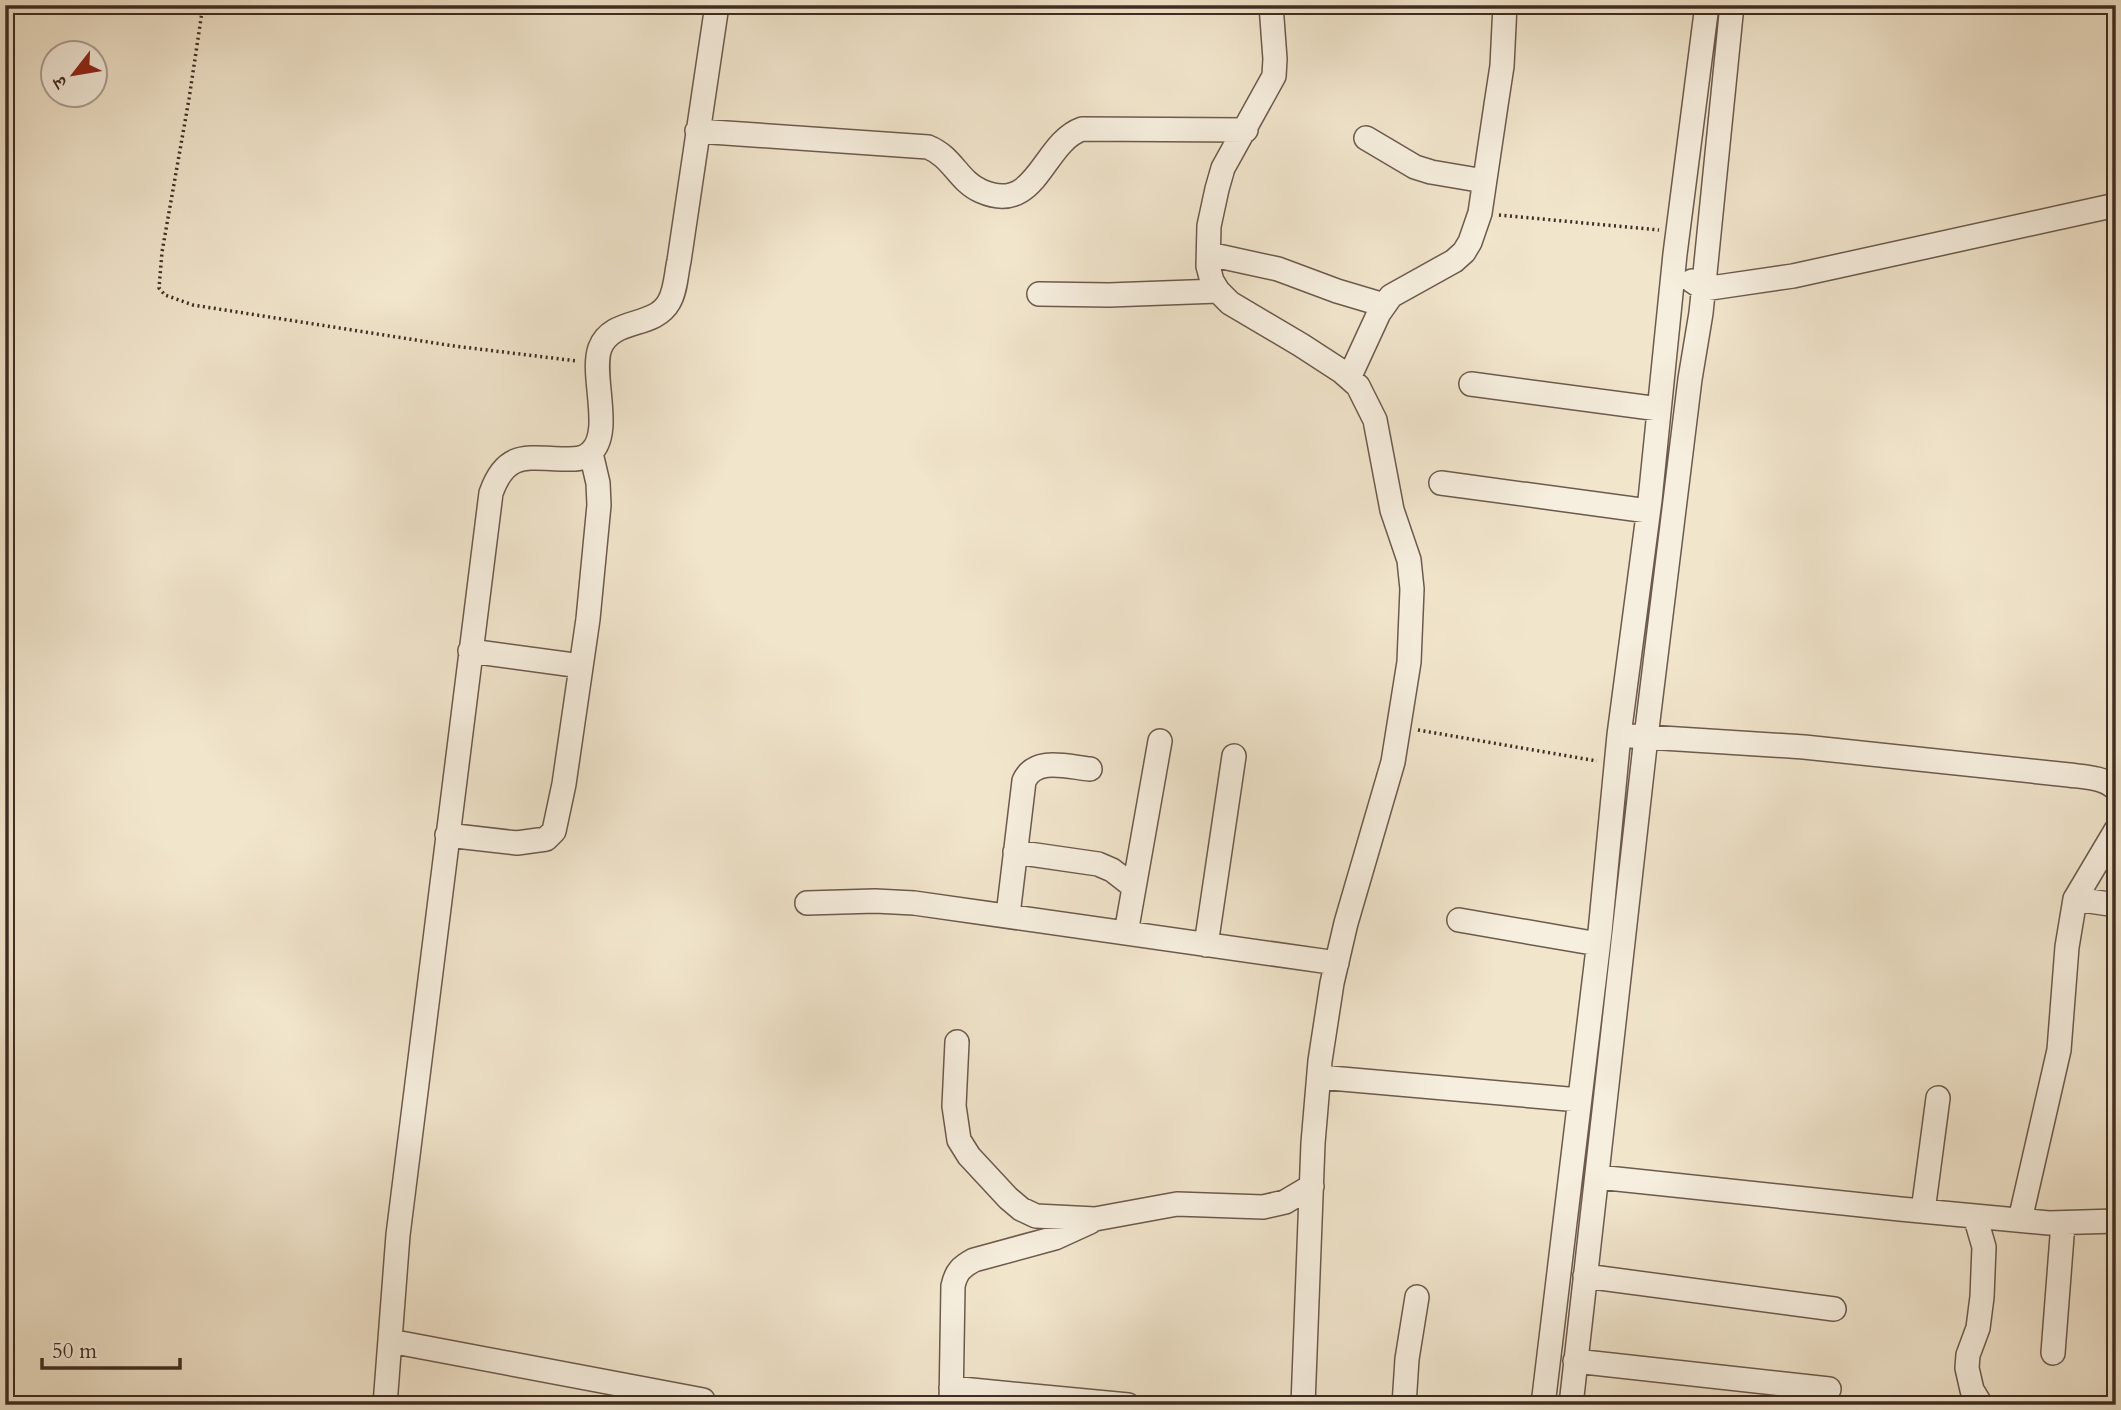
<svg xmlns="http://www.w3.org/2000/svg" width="2121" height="1410" viewBox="0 0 2121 1410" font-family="Cardo,'Noto Serif Devanagari',serif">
  <rect width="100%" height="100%" fill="#f1e5cc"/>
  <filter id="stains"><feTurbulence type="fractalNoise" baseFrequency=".00286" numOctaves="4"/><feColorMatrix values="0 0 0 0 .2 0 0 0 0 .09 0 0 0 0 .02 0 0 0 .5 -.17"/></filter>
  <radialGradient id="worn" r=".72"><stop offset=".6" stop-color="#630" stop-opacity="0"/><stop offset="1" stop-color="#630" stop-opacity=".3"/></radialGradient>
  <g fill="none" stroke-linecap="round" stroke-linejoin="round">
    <defs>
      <path id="minor" d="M1271 5 1275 59 1274 76 1223 168 1217 189 1209 226 1208 266 1212 281 1218 291 1230 303 1301 345 1341 371 1358 386 1375 420 1392 510 1409 560 1412 589 1409 662 1393 762 1346 923 1332 983 1320 1061 1313 1143 1303 1405
        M697 131 928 147C953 157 958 181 981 191 1037 216 1042 143 1082 129L1246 130
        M1366 138 1415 167 1431 172 1484 181
        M1209 254 1278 269 1337 291 1384 305
        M1692 281 1704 289 1793 276 2116 205
        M1039 294 1109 295 1218 291
        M1349 378 1379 313 1391 296 1454 261 1464 252 1470 242 1480 213 1496 105 1502 66 1505 5
        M1471 384 1659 409
        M1441 483 1648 511
        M470 651 581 666
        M1631 736 1804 747 2069 775C2084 777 2104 777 2116 789
        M447 835 517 843 546 839 554 831 564 784 588 619 599 505 598 483 591 453
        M1015 852 1098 864 1112 870 1134 887
        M2075 899 2116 905
        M807 903 875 901 914 903 1337 963
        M1008 915 1024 781C1035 756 1068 767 1090 769
        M1459 920 1598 944
        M1126 933 1160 741
        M1206 945 1234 756
        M957 1042 954 1106 959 1140 969 1156 1008 1198 1021 1209 1036 1216 1095 1219 1177 1204 1263 1207 1285 1202 1312 1186
        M1319 1077 1579 1100
        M1598 1177 1900 1209 2049 1223 2116 1221
        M1923 1211 1938 1098
        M1975 1216 1984 1247 1982 1297 1978 1328 1968 1355 1967 1368 1972 1390 1981 1405
        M2020 1220 2059 1050 2067 947 2075 899 2116 830
        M1585 1276 1834 1309
        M390 1341 703 1400
        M2053 1353 2063 1223
        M1575 1361 1829 1389
        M951 1388 1128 1405
        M385 1405 398 1235 491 493C506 451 526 458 564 459 573 459 582 460 590 453 614 433 590 375 600 348 612 317 654 329 669 302 676 290 676 274 679 261L717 5
        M951 1405 953 1286C956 1272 961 1267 974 1260L1055 1238 1090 1222
        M1404 1405 1407 1359 1417 1297
        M1543 1405 1600 932 1619 735 1650 500 1675 254 1707 5
        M1571 1405 1646 737 1690 379 1701 313 1732 5"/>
    </defs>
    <!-- minor casing -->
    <use href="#minor" stroke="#6c5a4d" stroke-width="26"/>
    <!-- path -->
    <path stroke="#3f2c23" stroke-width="3.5" stroke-dasharray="2 3.5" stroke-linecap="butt" d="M203 5 189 99 162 252 159 288 165 295 193 305 454 346 577 361
      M1499 215 1659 230
      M1418 730 1597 761"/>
    <!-- minor -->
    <use href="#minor" stroke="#f6eede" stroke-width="23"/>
  </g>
  <!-- margin -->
  <rect width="2121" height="1410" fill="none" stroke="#f1e5cc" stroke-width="28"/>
  <rect x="7" y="7" width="2107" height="1396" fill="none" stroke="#3f2c23" stroke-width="3.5"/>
  <rect x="14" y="14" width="2093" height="1382" fill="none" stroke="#3f2c23" stroke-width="2"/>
  <!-- north arrow -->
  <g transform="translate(74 74) rotate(239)"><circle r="33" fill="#f6eede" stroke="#ada093" stroke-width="2"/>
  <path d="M0-5L12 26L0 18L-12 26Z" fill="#8f2418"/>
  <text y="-10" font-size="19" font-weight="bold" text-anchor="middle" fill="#3f2c23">उ</text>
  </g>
  <!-- scale -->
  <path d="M42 1358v10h138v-10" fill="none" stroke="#3f2c23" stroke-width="3.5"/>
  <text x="52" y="1358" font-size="21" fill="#3f2c23" stroke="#f6eede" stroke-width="5" paint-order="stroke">50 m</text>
  <rect width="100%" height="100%" filter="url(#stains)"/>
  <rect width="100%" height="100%" fill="url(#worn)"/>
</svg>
